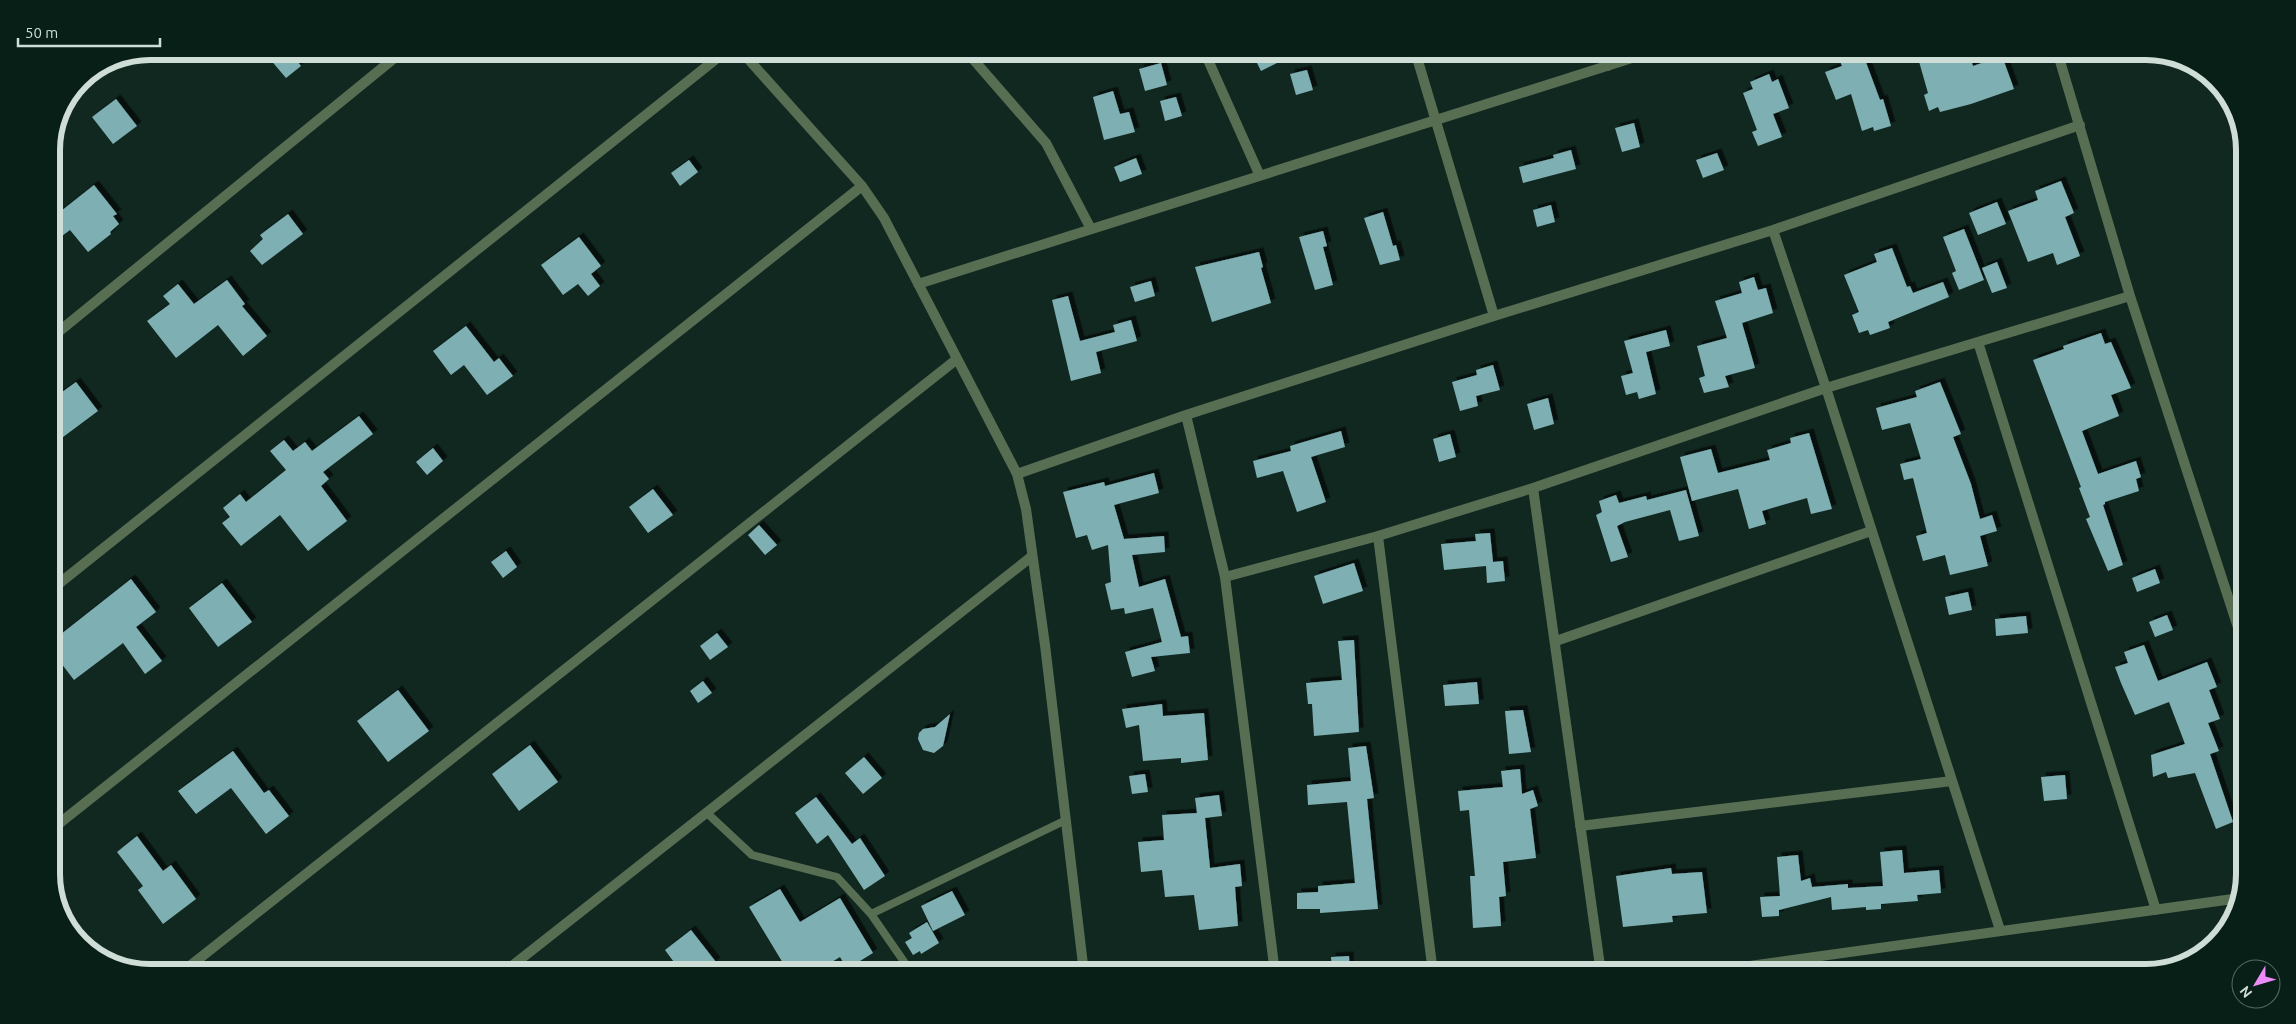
<svg xmlns="http://www.w3.org/2000/svg" width="2296" height="1024" viewBox="0 0 2296 1024" font-family="Ubuntu,sans-serif">
  <defs>
    <filter id="shadow"><feDropShadow dx="4.5" dy="-4.5" stdDeviation="0" flood-color="#0009"/></filter>
  </defs>
  <rect width="100%" height="100%" fill="#112821"/>
  <!-- building -->
  <path fill="#7eafb2" filter="url(#shadow)" d="M277 51H289L301 66 286 78 269 58Z
    M1251 51H1301L1261 71Z
    M1836 51H1855L1858 59 1864 57 1880 100 1883 99 1891 126 1874 131 1873 127 1862 131 1851 94 1836 100 1825 72 1842 66Z
    M1916 51H1968L1973 66 2002 56 2014 89 1971 104 1940 112 1938 107 1929 111 1924 95 1928 93Z
    M1161 63 1167 85 1145 91 1139 69Z
    M1307 70 1313 90 1296 95 1290 74Z
    M1769 74 1772 82 1778 79 1789 108 1773 114 1782 137 1758 146 1752 132 1757 130 1743 93 1753 89 1750 82Z
    M1113 91 1120 114 1129 112 1135 132 1104 140 1093 97Z
    M1176 97 1182 116 1165 121 1160 101Z
    M116 99 137 126 113 144 92 117Z
    M1634 123 1640 147 1622 152 1615 128Z
    M1571 150 1576 169 1523 183 1519 167 1554 158 1553 155Z
    M1717 153 1724 170 1703 178 1696 160Z
    M1136 158 1142 174 1120 182 1114 167Z
    M689 160 698 172 680 186 671 173Z
    M2061 181 2074 213 2065 217 2080 256 2057 265 2053 253 2028 262 2008 211 2038 200 2035 191Z
    M94 185 117 214 113 216 119 224 110 232 111 234 88 252 70 230 58 239 51 231V219Z
    M1997 202 2006 224 1978 235 1969 213Z
    M1551 205 1555 222 1537 227 1533 210Z
    M1383 212 1393 246 1396 245 1400 260 1380 265 1364 218Z
    M288 214 303 234 262 265 250 251 263 239 260 235Z
    M1964 229 1984 280 1959 290 1952 273 1956 271 1943 237Z
    M1323 231 1327 246 1323 247 1333 285 1315 290 1299 237Z
    M579 237 601 266 591 274 600 286 588 296 578 284 563 295 541 265Z
    M1892 248 1907 287 1910 286 1913 293 1943 282 1949 297 1888 322 1890 328 1870 335 1868 330 1859 333 1852 315 1859 312 1844 275 1877 262 1874 254Z
    M1259 252 1263 267 1261 268 1271 303 1212 322 1195 267Z
    M1997 262 2007 288 1992 293 1982 268Z
    M1754 277 1758 290 1766 288 1773 313 1742 323 1755 368 1725 376 1729 387 1704 393 1699 378 1705 376 1697 346 1727 338 1715 301 1742 293 1739 282Z
    M227 280 245 304 242 306 267 336 243 356 218 325 176 358 147 321 170 304 163 296 178 284 194 304Z
    M1151 281 1155 296 1135 302 1130 287Z
    M1068 296 1080 341 1115 332 1113 325 1131 320 1137 341 1096 352 1101 373 1071 381 1052 300Z
    M466 326 494 362 499 358 513 376 487 395 464 365 451 375 433 351Z
    M1666 330 1670 346 1646 352 1656 394 1639 399 1637 392 1626 395 1621 376 1633 373 1624 341Z
    M2101 333 2105 344 2111 342 2131 388 2111 395 2119 416 2082 431 2098 474 2136 461 2141 477 2136 479 2139 491 2105 502V504L2103 505 2123 565 2108 571 2086 519 2090 517 2079 488 2081 487 2033 360 2064 349 2063 346Z
    M1493 365 1500 390 1476 396 1478 406 1460 411 1452 382 1477 375 1476 370Z
    M76 382 98 411 51 446V400Z
    M1940 382 1961 434 1953 437 1971 484 1980 519 1992 515 1997 531 1980 536 1988 566 1950 575 1945 555 1923 561 1916 536 1927 533 1913 478 1904 480 1900 464 1921 459 1910 423 1882 430 1876 408 1917 397 1915 391Z
    M1548 398 1554 424 1534 430 1527 404Z
    M359 416 373 434 323 472 329 479 321 486 347 521 308 551 280 515 241 546 222 523 230 517 223 508 240 494 246 502 286 470 270 451 284 440 293 451 305 442 312 451Z
    M1341 431 1345 447 1311 457 1326 502 1297 512 1283 471 1257 478 1253 461 1291 451 1290 446Z
    M1809 433 1832 509 1811 514 1807 498 1762 511 1766 524 1749 529 1738 489 1692 501 1680 457 1711 449 1718 473 1770 460 1767 450 1791 443 1790 438Z
    M1450 434 1456 457 1439 462 1433 439Z
    M433 448 443 461 427 475 416 462Z
    M1154 473 1159 493 1114 505 1124 539 1164 536 1165 552 1132 555 1139 587 1165 579 1181 637 1188 636 1190 653 1151 657 1155 671 1132 677 1125 652 1162 642 1153 608 1125 614 1124 608 1111 610 1105 584 1111 582 1108 545 1092 550 1087 535 1076 538 1063 492 1104 482 1105 486Z
    M653 489 673 515 648 533 629 507Z
    M1686 490 1699 536 1679 541 1670 510 1625 522 1617 526 1628 557 1611 562 1596 515 1602 512 1599 501 1616 495 1619 503 1646 496 1647 500Z
    M759 525 777 545 765 555 748 535Z
    M1490 533 1493 562 1503 561 1505 581 1487 583 1486 566 1444 570 1441 544 1476 541 1475 534Z
    M506 551 517 567 503 578 491 562Z
    M1354 563 1363 591 1323 604 1314 576Z
    M2155 569 2160 583 2137 592 2132 578Z
    M131 579 156 612 136 627 162 661 145 674 123 643 74 680 51 650V642Z
    M222 583 252 622 218 647 189 608Z
    M1968 592 1972 610 1949 615 1945 597Z
    M2167 615 2173 630 2155 637 2149 622Z
    M2026 616 2028 633 1996 636 1995 619Z
    M717 633 728 647 710 660 700 646Z
    M1354 640 1359 732 1314 736 1312 704H1308L1306 683 1342 680 1338 641Z
    M2144 645 2158 681 2207 662 2217 687 2209 690 2220 719 2208 723 2219 751 2210 754 2233 822 2216 829 2195 773 2168 778 2166 772 2153 777 2151 755 2185 744 2169 702 2135 715 2121 683 2115 667 2128 663 2124 652Z
    M703 681 712 693 698 703 690 691Z
    M1477 682 1479 704 1445 706 1443 685Z
    M398 690 429 731 388 762 357 721Z
    M1162 704 1163 716 1204 713 1208 760 1181 763V758L1143 761 1139 725 1126 728 1122 709Z
    M1523 710 1531 752 1509 754 1505 711Z
    M950 714 943 746 934 753 923 750 918 739 919 733 923 729 935 727Z
    M530 745 558 782 519 811 492 774Z
    M1366 746 1374 798 1367 799 1378 909 1320 913V909H1297V893L1318 892V886L1355 883 1347 802 1308 805 1307 785 1351 781 1348 748Z
    M233 751 264 793 269 790 289 816 266 834 231 788 196 814 178 791Z
    M864 757 882 778 863 794 845 773Z
    M1520 769 1522 794 1533 790 1538 806 1530 809 1536 858 1503 862 1506 896 1499 897 1501 926 1473 928 1470 876H1475L1469 810 1460 811 1458 791 1503 787 1501 771Z
    M1145 774 1148 792 1132 794 1129 776Z
    M2065 775 2067 799 2044 801 2041 777Z
    M1219 795 1222 816 1205 818 1210 868 1240 864 1242 886 1235 887 1238 926 1199 930 1194 895 1165 897 1162 870 1141 872 1138 842 1164 840 1162 815 1197 813 1195 798Z
    M816 797 852 844 860 838 885 876 864 890 828 835 817 844 795 813Z
    M137 836 163 871 171 865 196 899 163 924 138 890 143 886 117 852Z
    M1902 850 1904 873 1939 870 1941 893 1917 895 1918 901 1881 904V909L1866 910V907L1832 910 1831 897 1779 910V916L1762 917 1760 897 1780 896 1777 857 1798 855 1801 881 1810 878 1812 887 1848 884V888L1883 886 1880 852Z
    M1671 868 1672 874 1702 872 1707 913 1672 916 1673 922 1623 927 1616 876Z
    M780 889 800 922 840 898 873 953 847 969 840 957 814 973H789L749 907Z
    M952 891 965 915 933 931 921 906Z
    M927 922 939 943 921 954 920 951 913 955 905 942 912 938 909 933Z
    M691 930 716 962 702 973H682L665 950Z
    M1349 956 1350 973H1332L1331 957Z"/>
  <g fill="none" stroke-linecap="round" stroke-linejoin="round">
    <!-- service -->
    <path stroke="#586e52" stroke-width="8" d="M707 813 752 855 837 877 871 914 907 966
      M871 914 1066 820"/>
    <!-- minor -->
    <path stroke="#586e52" stroke-width="10" d="M741 51 862 186 884 218 1017 474 1026 509 1045 645 1084 973
      M966 51 1046 143 1091 229
      M1204 51 1260 176
      M1415 51 1494 316
      M1604 51 1608 66
      M2057 51 2130 296 2245 649
      M1773 230 1826 388 2000 930
      M918 284 1654 51
      M51 338 403 51
      M1978 342 2156 910
      M1186 415 1225 577 1275 973
      M1017 474 1186 415 1494 316 1773 230 2080 125
      M1533 488 1601 973
      M1378 536 1433 973
      M1225 577 1378 536 1533 488 1826 388 2130 296
      M51 590 726 51
      M1556 641 1871 531
      M1580 826 1952 781
      M51 830 862 186
      M181 973 957 359
      M503 973 1031 557
      M1699 973 2240 898"/>
  </g>
  <!-- crop -->
  <path d="M0 0H2296V1024H0ZM150 60H2146A90 90 0 0 1 2236 150V874A90 90 0 0 1 2146 964H150A90 90 0 0 1 60 874V150A90 90 0 0 1 150 60Z" fill="#071f17" fill-rule="evenodd"/>
  <path fill="none" stroke="#cfddd7" stroke-width="6" d="M150 60H2146A90 90 0 0 1 2236 150V874A90 90 0 0 1 2146 964H150A90 90 0 0 1 60 874V150A90 90 0 0 1 150 60Z"/>
  <!-- north arrow -->
  <g transform="translate(2256 984) rotate(232)"><circle r="24" fill="#071f17" stroke="#576b64"/>
  <path d="M0-4L9 19L0 12L-9 19Z" fill="#ed8cf9"/>
  <text y="-8" font-size="14" font-weight="bold" text-anchor="middle" fill="#cfddd7">N</text>
  </g>
  <!-- scale -->
  <path d="M18 38v8h142v-8" fill="none" stroke="#cfddd7" stroke-width="2.5"/>
  <text x="25" y="38" font-size="15" fill="#cfddd7" stroke="#071f17" stroke-width="4" paint-order="stroke">50 m</text>
</svg>
